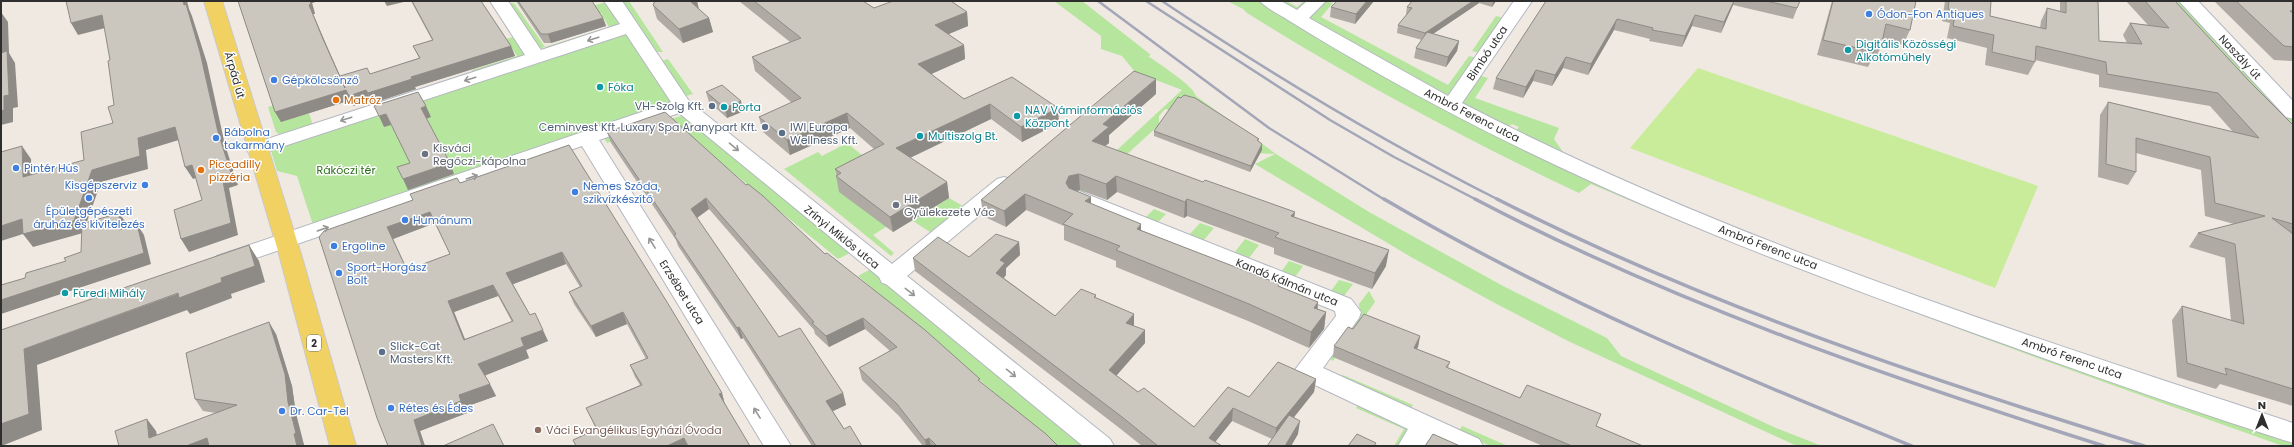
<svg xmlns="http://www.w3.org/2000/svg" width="2294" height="447" viewBox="0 0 2294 447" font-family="Poppins,sans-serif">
  <rect width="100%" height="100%" fill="#efe9e1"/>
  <!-- green -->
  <path fill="#b6e59e" d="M617 1H629L663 52H651Z
    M1054 1H1082L1151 55 1148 56C1160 65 1192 84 1196 96L1276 154 1369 212 1503 286 1607 338 1621 356 1776 428 1822 446H1797L1570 342 1491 301 1411 257 1255 164 1275 154 1252 153 1172 111 1165 109 1159 116V125L1079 198 1066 197 1182 90 1135 72 1122 56 1101 49V36Z
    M1227 1H1287L1297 7 1304 1H1324L1333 3 1321 17 1448 85 1469 56 1477 58 1452 91 1439 104 1483 128 2177 404 2293 444V446H2283C2051 364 1818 280 1591 184L1579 193C1465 139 1354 80 1247 13L1243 9Z
    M2169 1H2181L2293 121V132Z
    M606 2 619 23 612 29 546 50 545 47 538 49 508 4 514 3 545 47 609 27 601 13H598L593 6Z
    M1496 16 1504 18 1480 53 1472 51Z
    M630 27 682 105 315 231 297 176 277 171 269 144Z
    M513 37 525 55 474 74 472 70 517 56 506 39Z
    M668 59 693 94 686 96 681 94 661 61Z
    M1478 75 1488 78 1475 98 1559 128 1554 139 1563 152 1516 131 1519 127 1512 124 1508 127 1469 108 1462 102Z
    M276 105 281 122 309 113 313 126 279 134 276 132 268 107Z
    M681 116 687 118 850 253 838 259 670 121 607 143 604 138Z
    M847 143 898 184 886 227 873 235 894 253 891 256 784 169 818 152 822 156Z
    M949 198 965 207 933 234 913 221Z
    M1154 209 1166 214 1157 223 1145 218Z
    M1200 223 1214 228 1203 241 1189 235Z
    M1245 239 1259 245 1249 258 1234 253Z
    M1289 261 1303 266 1295 277 1281 272Z
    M871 269 1087 446H1057L858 276Z
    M1339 280 1353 284 1344 296 1331 291Z
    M1369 291 1375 302 1333 361 1330 359 1356 323 1360 317 1359 304Z
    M1343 375 1413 405 1409 411 1339 380Z
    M1359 404 1414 428 1402 446H1394L1404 429 1356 408Z
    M1462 426 1508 446H1490L1458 432Z"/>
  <!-- pitch -->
  <path fill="#c9ec9a" d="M1698 68 2038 186 1995 288 1630 148Z"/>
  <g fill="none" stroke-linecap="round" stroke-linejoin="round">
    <defs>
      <path id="minor" d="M490 1H508L541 50 620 24 604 1H622L689 101 892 264 997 179 1004 177 1011 179 1015 184 1011 189 907 276 1110 439 1114 446H1083L886 284 882 283 879 277 679 113 599 140 791 446H764L582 146 233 266 225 269 217 266 214 261 217 256 671 102 626 34 263 153 256 155 249 153 246 149 249 145 525 55Z
        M1260 1H1281L1297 10 1307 1H1326L1309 18 1448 96 1514 1H1532L1462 103C1726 240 2012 330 2293 423V443C2189 410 2085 373 1982 336 1776 263 1571 183 1381 75 1350 57 1318 39 1288 20 1279 14 1267 9 1260 1Z
        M2179 1H2198L2293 101V119L2286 117Z
        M1079 191 1351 299 1361 312 1359 318 1323 368 1479 439 1483 446H1445L1430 439 1425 446H1398L1408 429 1298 377 1294 371 1336 316 1335 311 1071 203 1068 198 1071 193Z"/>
      <path id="major" d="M204 1H222L301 254 356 446H330L279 254Z"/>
    </defs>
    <!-- minor casing -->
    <use href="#minor" stroke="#b4b7c1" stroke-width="2"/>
    <!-- major casing -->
    <use href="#major" stroke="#c9c9c9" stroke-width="2"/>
    <!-- minor -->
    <use href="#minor" fill="#fff" fill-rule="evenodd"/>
    <!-- major -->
    <use href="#major" fill="#f2d163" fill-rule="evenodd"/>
    <!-- rail-far1 -->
    <path stroke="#a3a6b8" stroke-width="2.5" d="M1098 1 1269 128 1385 200
      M1146 1 1330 120 1394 157 1477 200
      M1162 1C1271 74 1382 141 1499 200"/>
    <!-- rail -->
    <path stroke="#a3a6b8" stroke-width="3.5" d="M1384 199C1552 298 1731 373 1912 446
      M1475 199C1675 304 1890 378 2104 446
      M1497 199C1703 304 1924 378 2144 446"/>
  </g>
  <!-- wall -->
  <path fill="#afaba4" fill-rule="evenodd" d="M238 1 315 2 312 3 315 14H313L340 76 370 74 419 58 413 46 432 40 411 1H481L511 46 515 56 415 87 416 89 373 103 371 100 353 106 351 100 281 122 275 112Z
    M516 1H592L603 18 606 26 551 43H544Z
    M655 1H697L699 10 709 18 713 32 683 43 657 19 653 5Z
    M739 1H863L874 8 954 3 967 12 968 26 948 34 964 45 965 59 931 74 964 99 1012 77 1059 123 1022 142 991 119 910 158 947 182 949 198 893 232 839 192 836 176H837L835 169 874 149 850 128 790 155 763 132 759 117 792 103 755 71 752 57 790 42Z
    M1374 1 1355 24 1330 17 1331 7Z
    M1412 1H1496L1492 7 1479 3 1433 34 1459 41 1457 51 1446 67 1414 58 1416 48 1422 40 1397 33 1398 25 1407 14H1406L1407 7Z
    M1546 1H1800L1793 19 1733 5 1721 33 1692 26 1682 47 1649 41 1650 39 1614 30 1588 75 1563 68 1552 86 1533 81 1523 98 1493 89 1496 78Z
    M1832 1H1916L1910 30 1903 45 1883 40 1881 46 1875 62 1871 61 1868 67 1817 55Z
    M1945 1H1991L1990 16 2040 28 2041 21 2047 8 2060 11V1H2098L2099 41 2127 43 2123 35 2130 23 2148 25 2126 1H2175L2250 82 2293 125V406L2220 384 2216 389 2177 377 2172 320 2182 306 2231 321 2225 258 2189 247 2198 233 2234 224 2205 216 2201 170 2136 153V172L2128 185 2098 177 2100 115 2108 102 2233 132 2210 106 2099 87V75L2035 60V62L2028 75 1985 65 1987 48 1947 38 1950 23 1942 21Z
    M2214 1H2293V61L2274 60Z
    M706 92 744 111 727 118 709 102Z
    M1156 94 1109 135V143L1105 146 1294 217 1386 266 1372 289 1274 254V248L1187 216 1184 218 1117 192 1107 200 1080 190 1076 191 1091 204 1141 230 1318 302V309L1326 312 1324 329 1309 348 1248 321 1116 267V261L1064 240V226L1026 210 1006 227 983 216 981 200Z
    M1154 131 1259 139 1258 141 1262 144V150L1250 172 1154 136Z
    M607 132 746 185 825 254 1058 446H923L899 416 862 380 859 368 890 351 865 329 829 347 815 334 814 330 709 209 697 218 779 337 843 393 846 405 832 411 844 429 862 446H812L743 338 741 339 678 246 676 240 611 143Z
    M569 145 722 393 725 405 750 446H575L596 429 586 408 640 385 635 377 630 365 646 359 627 324 596 337 574 304 569 292 580 287 566 264 513 284 530 315 548 341 526 350 529 358 485 375 496 396 465 407 467 413 420 431 425 446H388L319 237 413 200ZM435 223 450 254 407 270 393 239ZM498 296 512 322 465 339 454 312Z
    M1019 242 1020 255 1006 268V275L1004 278 1055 316 1096 295V298L1134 326 1145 343 1116 375 1138 392 1194 427 1249 397 1316 379 1314 392 1294 417 1298 434 1291 446H1267L1272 439 1232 421 1215 442 1222 446H1142L1122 430 915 271 913 258 969 257Z
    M1353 329 1420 336 1418 347 1417 349 1450 362 1448 368 1520 398 1597 426 1643 446H1543L1333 357 1334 346Z
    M276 334 292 386 296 414 304 445 302 446H119L156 431 157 436 216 413 203 411 195 399Z"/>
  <!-- shaded-wall -->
  <path fill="#8e8b86" d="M183 1H187L189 9 192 16 207 63 225 145 238 185 229 188 238 235 189 252 181 239 222 176 218 132Z
    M310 1H315V2L312 3 315 14H313L328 49 349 96 366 90 371 100 353 106 351 100 281 122 275 112 323 39 309 5Z
    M384 1H408L387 6Z
    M688 1H697L699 10Z
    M1367 1H1374L1355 24 1356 14Z
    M1473 1H1480L1479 3 1424 40 1425 33Z
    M1493 1H1496L1492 7Z
    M1734 1 1733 5 1721 33 1724 22Z
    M1 12 8 22 9 53 15 63 18 107 13 108V122L1 125V111L4 96 1 53Z
    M967 12 968 26 937 39 935 25Z
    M102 15 109 27 78 35 71 23Z
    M1695 15 1692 26 1682 47 1685 36Z
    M603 18 606 26 551 43 548 34Z
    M709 18 713 32 683 43 679 29Z
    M1617 19 1614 30 1588 75 1591 64Z
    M1459 41 1457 51 1446 67 1448 57Z
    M964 45 965 59 920 79 918 64Z
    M511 46 515 56 415 87 416 89 373 103 368 93 411 77Z
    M1566 57 1563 68 1552 86 1555 75Z
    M1536 70 1533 81 1523 98 1526 87Z
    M1156 79V94L1109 135V143L1092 157V141L1103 124Z
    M741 101 744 111 727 118 725 108Z
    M990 104 991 119 899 163 896 148Z
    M426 106 431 117 426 119 421 108Z
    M1058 108 1059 123 1022 142 1021 127Z
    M847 113 850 128 790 155 787 140Z
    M386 114 391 125 384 127 379 116Z
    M175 127 182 139 146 150 148 169 101 182 83 233 33 247 23 234 1 241V226L22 219 138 138Z
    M1262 144V150L1250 172 1251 166Z
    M22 146 31 159 32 190 23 177Z
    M450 163 454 174 408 190 403 179Z
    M192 165 199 177 193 179 185 167Z
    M1079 174 1080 190 1070 192 1066 183 1069 176Z
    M1116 176 1117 192 1107 200 1106 184Z
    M947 182 949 198 893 232 890 217Z
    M1025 194 1026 210 1006 227 1004 211Z
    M1091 197V213L1085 201Z
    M706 198 709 209 694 220 691 209Z
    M1187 199V216L1184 218 1185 202Z
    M430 212 435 223 393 239 413 281 387 227Z
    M1295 212 1293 228 1291 216Z
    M119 213 127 224V240L119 230Z
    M137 224 144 235 151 264 1 314V300Z
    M1141 224V240L1137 229Z
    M1019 242 1020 255 1006 268V275L997 285 996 273 1000 260Z
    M249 245 259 261 265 282 231 294 232 298 190 314 187 310 37 365 42 430 4 445V446H1V424L24 349 221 278Z
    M1389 250 1386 266 1372 289 1375 273Z
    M562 252 566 264 511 285 506 273Z
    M493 285 498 296 454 312 470 352 464 340 448 301Z
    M1318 302 1316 319 1314 308Z
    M623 312 627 324 596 337 591 326Z
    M1326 312 1324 329 1309 348 1311 332Z
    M1134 314V327L1126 323Z
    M863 318 865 329 829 347 826 336Z
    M269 322 276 334 292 386 296 414 304 445 302 446H297Z
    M739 327 743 338 741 339 737 328Z
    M543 330 548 341 526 350 529 358 484 376 478 364 521 338Z
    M1145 330V343L1110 383 1109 370Z
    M1420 336 1418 347 1411 358 1414 348Z
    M1316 379 1314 392 1275 441 1276 428Z
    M490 384 496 396 465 407 467 413 420 431 425 446H422L414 420 459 395Z
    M722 393 725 405 719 394Z
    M843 393 846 405 829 413 826 401Z
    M1233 408 1232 421 1212 446 1209 438Z
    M147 419 156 431 158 446 149 438Z
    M1300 421 1298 434 1291 446H1285Z
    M207 438 213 446H186Z
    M684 438 687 446H667Z
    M929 438 931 446H926L925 440Z"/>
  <!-- building -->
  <path fill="#cbc7bf" stroke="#8e8b86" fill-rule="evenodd" d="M66 1H183L184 5 186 4 200 52 218 132 231 173 222 176 231 223 181 239 174 210 202 200 192 165 185 167 175 127 138 138 140 156 92 170 74 221 23 234 22 219 1 226V152L22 146 23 177 84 160 81 132 113 123 108 107 114 105 108 61 110 60 102 15 71 23Z
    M238 1H310L311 4 309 5 323 39 345 88 340 76 367 68 370 74 420 58 413 46 433 40 412 1H481L511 46 411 77 412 79 368 93 366 90 349 96 346 90 275 112Z
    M518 1H592L603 18 548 34H541Z
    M655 1H690L709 18 679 29 653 5Z
    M754 1H863L874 8 893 1H951L967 12 935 25 964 45 918 64 964 99 1012 77 1058 108 1021 127 990 104 896 148 947 182 890 217 836 176 841 173 835 169 884 144 847 113 787 140 759 117 801 98 752 57 801 38Z
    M1337 1H1367L1356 14 1331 7Z
    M1412 1H1473L1425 33 1398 25 1412 8 1407 7Z
    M1546 1H1734L1724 22 1695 15 1685 36 1652 30 1653 28 1617 19 1591 64 1566 57 1555 75 1536 70 1526 87 1496 78Z
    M1766 1H1800L1797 8Z
    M1833 1H1916L1910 30 1886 24 1881 46 1876 45 1874 52 1823 40Z
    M1949 1H1991L1990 16 2046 29 2047 8 2066 13V1H2098L2099 41 2142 44 2130 23 2169 28 2145 1H2175L2250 82 2293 125V224L2272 218 2293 234V389L2225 368 2227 375 2187 363 2182 306 2244 324 2235 244 2198 233 2265 216 2215 203 2210 157 2136 138V172L2106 164 2108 102 2259 138 2218 93 2107 74 2106 62 2036 46 2035 62 1992 52 1994 35 1953 26 1956 11 1948 9Z
    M2236 1H2293V11H2290L2293 13V47L2284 46Z
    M1427 32 1459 41 1448 57 1416 48Z
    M7 51 9 95 4 96V110L1 111V53Z
    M1134 71 1156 79 1103 124 1109 127 1092 141 1203 182 1205 180 1295 212 1291 216 1389 250 1375 273 1275 237 1279 233 1187 199 1185 202 1116 176 1106 184 1079 174 1069 176 1066 183 1069 188 1091 197 1085 201 1141 224 1137 229 1269 280 1279 284 1278 286 1318 302 1314 308 1326 312 1311 332 1249 304 1116 250 1120 246 1063 224 1073 214 1025 194 1004 211 981 200Z
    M722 85 741 101 725 108 706 92Z
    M418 92 426 106 421 108 450 163 403 179 397 167 410 163 386 114 379 116 374 106Z
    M1184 95 1195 98 1259 139 1257 140 1262 144 1251 166 1154 131 1178 97 1181 98Z
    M665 112 746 185 748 184 763 196 825 254 827 253 925 330 980 379 978 380 1046 434 1058 446H937L929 438 925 440 897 404 859 368 897 347 863 318 826 336 812 323 814 322 706 198 691 209 779 337 800 328 843 393 826 401 844 429 850 426 862 446H816L739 327 737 328 674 235 676 234 607 132Z
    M569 145 667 302 722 393 719 394 750 446H688L684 438 667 446H576L573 440 597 429 586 408 642 385 630 365 648 358 623 312 591 326 569 292 582 286 562 252 506 273 530 315 535 313 543 330 521 338 524 346 478 364 490 384 459 395 461 401 414 420 422 446H388L377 418 319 237 324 231 413 200 410 194 457 178 460 183ZM430 212 450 254 407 270 387 227ZM493 285 513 321 464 340 448 301Z
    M119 213V230L137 224 144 253 1 300V285L25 278 26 273 66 261 64 258 81 252 82 224Z
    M996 234 1019 242 1000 260 1005 263 996 273 1055 316 1081 289 1096 295 1094 297 1134 314 1126 323 1145 330 1109 370 1138 392 1144 388 1194 427 1228 387 1249 397 1278 362 1316 379 1276 428 1233 408 1209 438 1222 446H1158L1122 417 913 258 938 237 969 257Z
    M249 245 255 266 221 278 222 282 179 298 178 293 24 349 29 414 1 424V330Z
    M1364 314 1420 336 1414 348 1450 362 1446 367 1520 398 1527 385 1601 414 1596 426 1643 446H1572L1334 346 1348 327 1353 329Z
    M269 322 285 374 288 402 296 433 294 434 297 446H209L207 438 186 446H119L115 431 147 419 149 438 237 405 195 399 186 353Z
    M1289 415 1300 421 1285 446H1267Z
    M493 424 504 446H443Z
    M1357 434 1376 443 1374 446H1348Z
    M1433 434 1460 446H1425Z"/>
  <!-- one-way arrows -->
  <defs><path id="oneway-shaft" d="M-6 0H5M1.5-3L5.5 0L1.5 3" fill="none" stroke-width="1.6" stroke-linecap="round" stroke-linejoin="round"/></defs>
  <g stroke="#969696">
    <use href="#oneway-shaft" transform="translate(593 39) rotate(162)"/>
    <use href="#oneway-shaft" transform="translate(470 79) rotate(162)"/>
    <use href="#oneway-shaft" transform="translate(346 119) rotate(162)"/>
    <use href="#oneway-shaft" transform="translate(734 147) rotate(40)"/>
    <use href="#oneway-shaft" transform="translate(472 177) rotate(-19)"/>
    <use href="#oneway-shaft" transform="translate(323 229) rotate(-19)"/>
    <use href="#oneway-shaft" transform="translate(652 243) rotate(-122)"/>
    <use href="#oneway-shaft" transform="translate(910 292) rotate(38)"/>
    <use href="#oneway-shaft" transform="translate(1011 373) rotate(39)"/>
    <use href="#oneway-shaft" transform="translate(757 413) rotate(-122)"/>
  </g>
  <!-- markers -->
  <g fill="#3f7fe0" stroke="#fff" stroke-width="1.5">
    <circle cx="1869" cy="14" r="4"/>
    <circle cx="274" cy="80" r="4"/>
    <circle cx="216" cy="138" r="4"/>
    <circle cx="16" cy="168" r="4"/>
    <circle cx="145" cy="185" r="4"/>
    <circle cx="575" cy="192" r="4"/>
    <circle cx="89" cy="198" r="4"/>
    <circle cx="405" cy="220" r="4"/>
    <circle cx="334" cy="246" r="4"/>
    <circle cx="339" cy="273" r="4"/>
    <circle cx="391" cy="408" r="4"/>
    <circle cx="282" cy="411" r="4"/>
  </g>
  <g fill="#0f9aa8" stroke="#fff" stroke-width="1.5">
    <circle cx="1848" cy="50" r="4"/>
    <circle cx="600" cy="87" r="4"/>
    <circle cx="724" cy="107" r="4"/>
    <circle cx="1017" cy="116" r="4"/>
    <circle cx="920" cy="136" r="4"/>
    <circle cx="65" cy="293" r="4"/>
  </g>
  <g fill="#e8710a" stroke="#fff" stroke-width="1.5">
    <circle cx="336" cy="100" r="4"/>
    <circle cx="201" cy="170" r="4"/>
  </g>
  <g fill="#5c6f8a" stroke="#fff" stroke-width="1.5">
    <circle cx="712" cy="106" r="4"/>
    <circle cx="765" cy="127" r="4"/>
    <circle cx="782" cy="133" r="4"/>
    <circle cx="382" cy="352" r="4"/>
  </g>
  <g fill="#6b7280" stroke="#fff" stroke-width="1.5">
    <circle cx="425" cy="154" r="4"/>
    <circle cx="896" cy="205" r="4"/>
  </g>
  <circle fill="#8d6e63" stroke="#fff" stroke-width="1.5" cx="538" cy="430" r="4"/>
  <g text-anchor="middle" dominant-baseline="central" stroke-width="3" stroke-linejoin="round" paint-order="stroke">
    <!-- shield labels -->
    <rect fill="#fff" stroke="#6d6d6d" stroke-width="1" x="307" y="335" width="14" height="16" rx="3"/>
    <g font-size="10" font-weight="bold" fill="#2e2e2e">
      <text x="314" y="343">2</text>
    </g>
    <!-- shop labels -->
    <g font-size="11" fill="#366cbe" stroke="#fff" text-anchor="start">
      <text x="1877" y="14">Ódon-Fon Antiques</text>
      <text x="282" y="80">Gépkölcsönző</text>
      <text x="224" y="132">Bábolna<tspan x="224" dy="13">takarmány</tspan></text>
      <text x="24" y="168">Pintér Hús</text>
      <text x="137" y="185" text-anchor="end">Kisgépszerviz</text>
      <text x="583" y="186">Nemes Szóda,<tspan x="583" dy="13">szikvízkészítő</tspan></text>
      <text x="89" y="211" text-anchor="middle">Épületgépészeti<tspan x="89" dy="13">áruház és kivitelezés</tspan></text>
      <text x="413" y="220">Humánum</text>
      <text x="342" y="246">Ergoline</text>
      <text x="347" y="267">Sport-Horgász<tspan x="347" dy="13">Bolt</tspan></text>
      <text x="399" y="408">Rétes és Édes</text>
      <text x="290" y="411">Dr. Car-Tel</text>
    </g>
    <!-- culture labels -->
    <g font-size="11" fill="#0d838f" stroke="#fff" text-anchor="start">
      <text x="1856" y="44">Digitális Közösségi<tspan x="1856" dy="13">Alkotóműhely</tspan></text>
      <text x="608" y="87">Fóka</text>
      <text x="732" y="107">Porta</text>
      <text x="1025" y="110">NAV Váminformációs<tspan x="1025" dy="13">Központ</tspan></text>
      <text x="928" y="136">Multiszolg Bt.</text>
      <text x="73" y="293">Füredi Mihály</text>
    </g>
    <!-- street labels -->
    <g font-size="11" fill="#2e2e2e" stroke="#fff">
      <text transform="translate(1487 53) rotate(-56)">Bimbó utca</text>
      <text transform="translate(2240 57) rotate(47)">Naszály út</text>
      <text transform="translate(235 75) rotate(74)">Árpád út</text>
      <text transform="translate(1472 115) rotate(27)">Ambró Ferenc utca</text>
      <text transform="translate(842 237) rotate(39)">Zrínyi Miklós utca</text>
      <text transform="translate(1768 247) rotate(21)">Ambró Ferenc utca</text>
      <text transform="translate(1287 282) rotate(22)">Kandó Kálmán utca</text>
      <text transform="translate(682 292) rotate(58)">Erzsébet utca</text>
      <text transform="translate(2072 358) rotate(19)">Ambró Ferenc utca</text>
    </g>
    <!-- food labels -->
    <g font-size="11" fill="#c56008" stroke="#fff" text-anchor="start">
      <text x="344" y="100">Matróz</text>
      <text x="209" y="164">Piccadilly<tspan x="209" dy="13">pizzéria</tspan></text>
    </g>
    <!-- service labels -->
    <g font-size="11" fill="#4e5e75" stroke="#fff" text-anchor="end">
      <text x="704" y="106">VH-Szolg Kft.</text>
      <text x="757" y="127">Ceminvest Kft. Luxary Spa Aranypart Kft.</text>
      <text x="790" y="127" text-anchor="start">IWI Europa<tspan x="790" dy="13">Wellness Kft.</tspan></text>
      <text x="390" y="346" text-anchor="start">Slick-Cat<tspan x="390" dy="13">Masters Kft.</tspan></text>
    </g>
    <!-- worship labels -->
    <g font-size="11" fill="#5b616d" stroke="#fff" text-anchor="start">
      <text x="433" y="148">Kisváci<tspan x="433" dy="13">Regőczi-kápolna</tspan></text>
      <text x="904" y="199">Hit<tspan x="904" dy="13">Gyülekezete Vác</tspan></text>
    </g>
    <!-- park labels -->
    <g font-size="11" fill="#2c6e1b" stroke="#fff">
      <text x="346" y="170">Rákóczi tér</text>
    </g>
    <!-- education labels -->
    <g font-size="11" fill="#785e54" stroke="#fff" text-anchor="start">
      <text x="546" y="430">Váci Evangélikus Egyházi Óvoda</text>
    </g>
  </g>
  <!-- border -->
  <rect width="2294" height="447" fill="none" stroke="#2e2e2e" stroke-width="4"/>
  <!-- north arrow -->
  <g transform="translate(2262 415)" stroke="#ffffff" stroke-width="3" paint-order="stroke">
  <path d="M0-3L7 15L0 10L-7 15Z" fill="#2e2e2e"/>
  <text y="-6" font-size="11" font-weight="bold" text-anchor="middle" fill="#2e2e2e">N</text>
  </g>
</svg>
